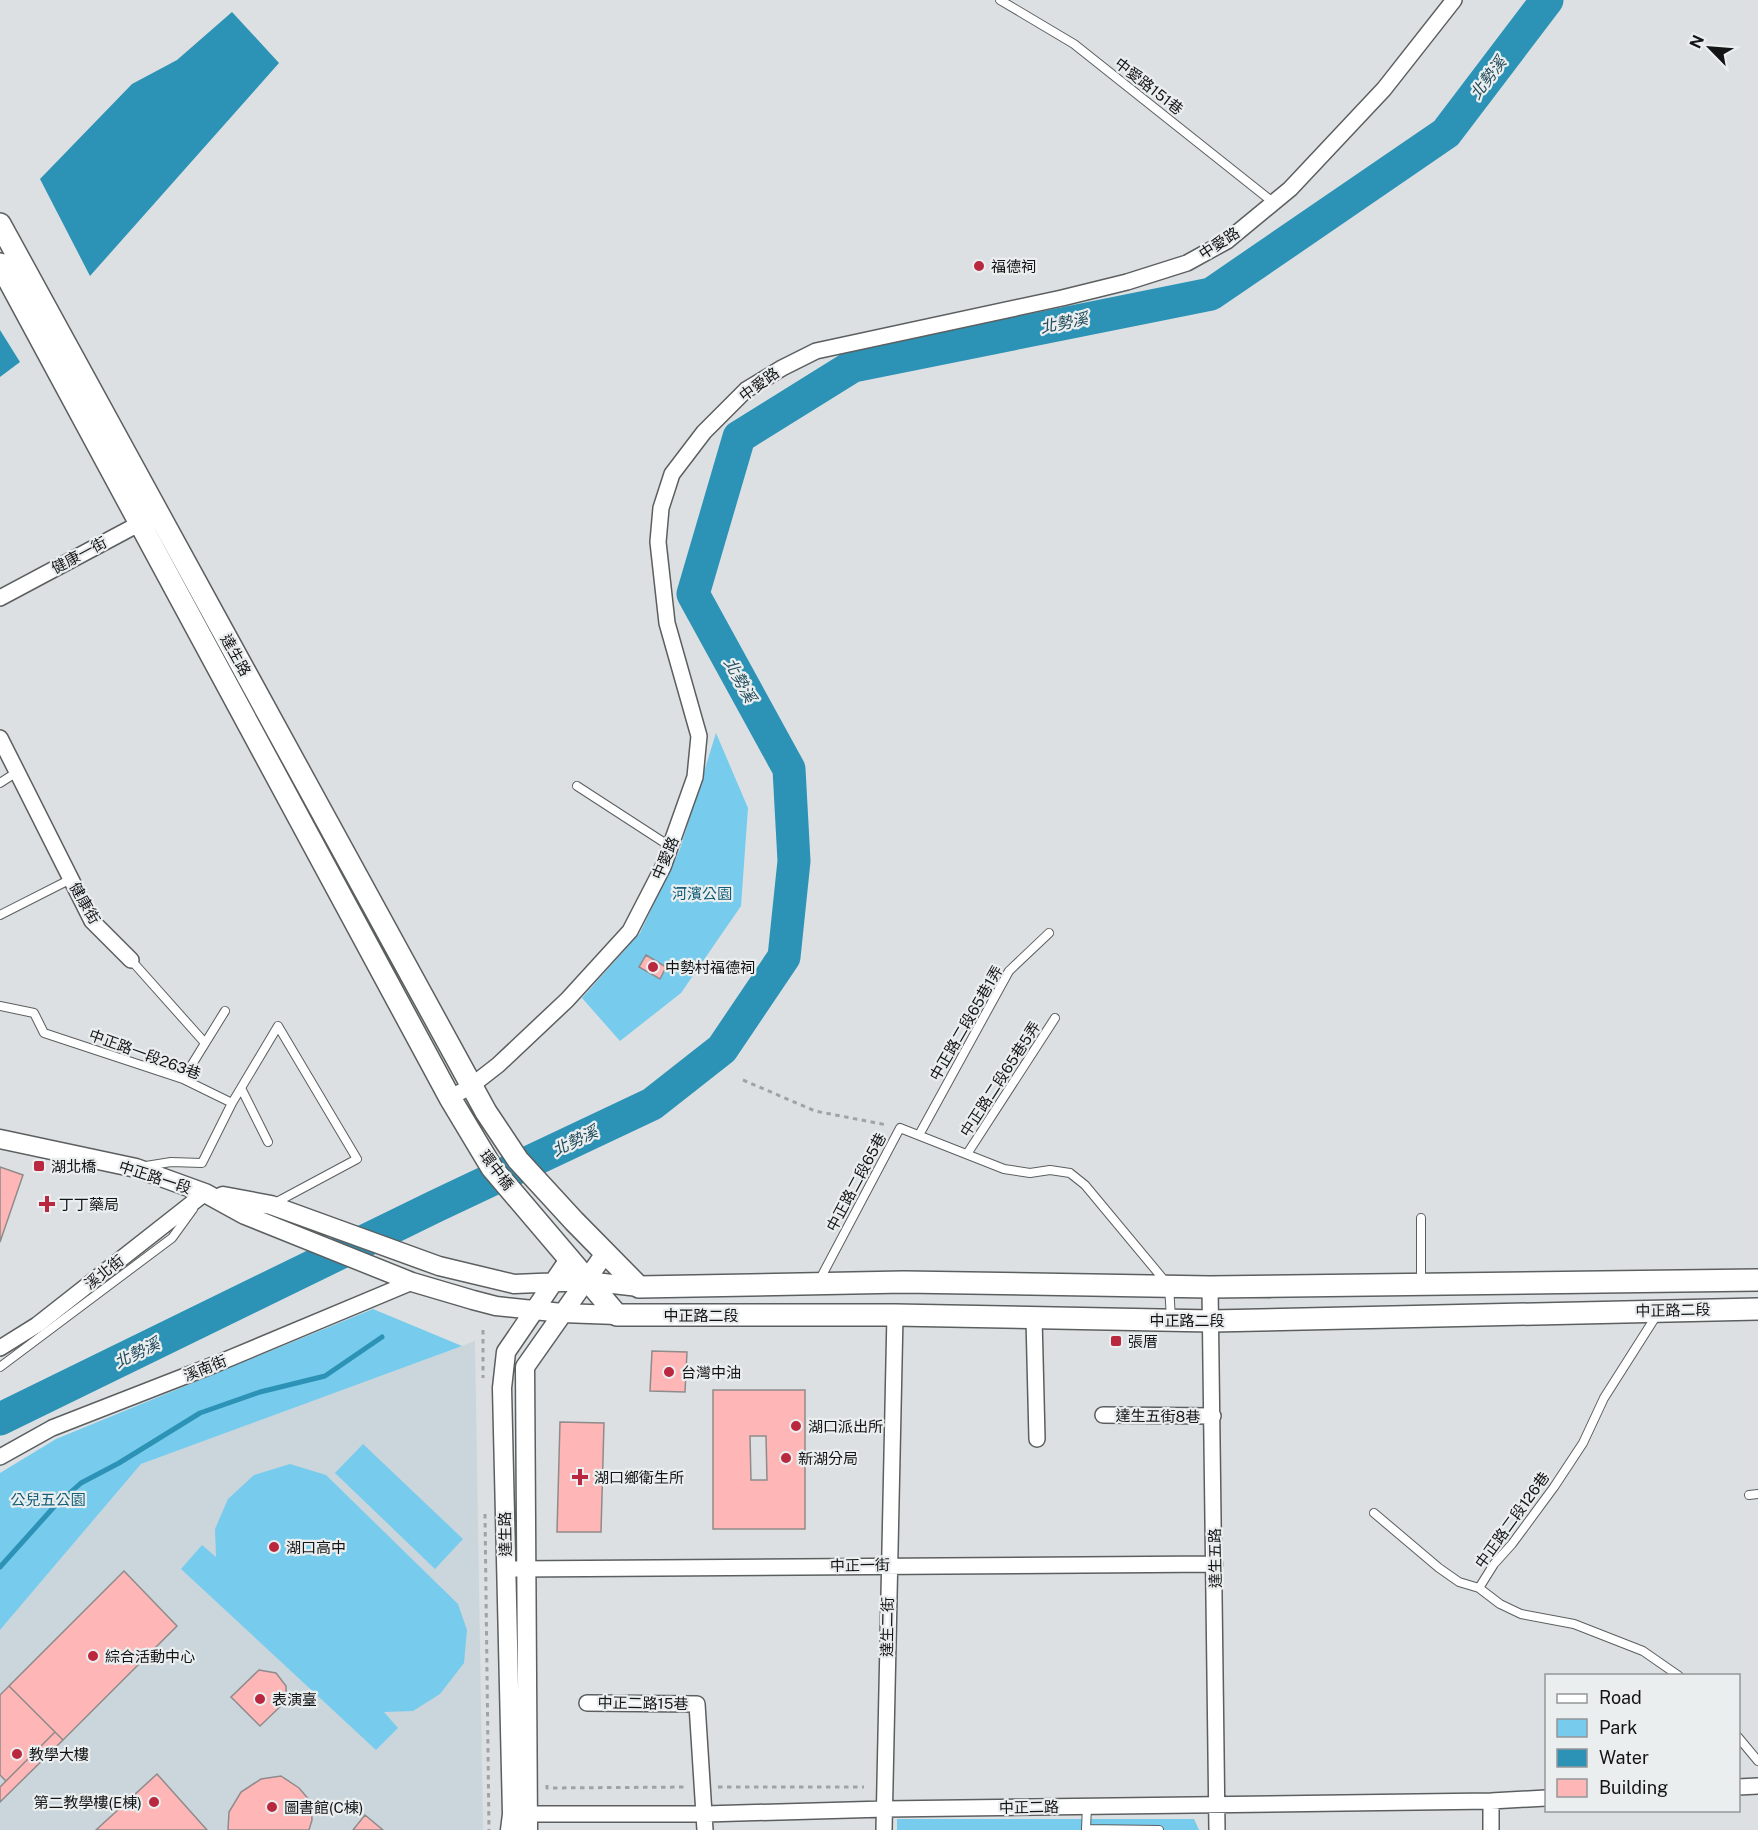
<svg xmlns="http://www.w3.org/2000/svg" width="1758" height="1830" viewBox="0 0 1758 1830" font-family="'Public Sans','Noto Sans TC',sans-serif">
  <rect width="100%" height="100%" fill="#dce0e2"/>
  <!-- built -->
  <path fill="#cad6dc" d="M475 1341 483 1830H0V1630L141 1464Z"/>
  <!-- green -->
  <path fill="#77cbed" d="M716 733 748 808 741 906 681 993 620 1041 582 998 640 933 680 849Z
    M373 1309 462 1346 141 1464 0 1630V1473L56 1439Z
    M363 1444 463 1539 435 1569 335 1473Z
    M290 1464 326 1475 458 1604 467 1630 464 1663 440 1694 413 1711 384 1712 398 1728 376 1750 181 1569 202 1545 216 1557 215 1529 228 1499 254 1475Z
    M897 1819H1194L1199 1830H897Z"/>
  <!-- water -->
  <path fill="#2c93b6" d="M232 12 279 63 90 276 40 179 132 84 177 60Z
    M0 330 20 362 0 377Z"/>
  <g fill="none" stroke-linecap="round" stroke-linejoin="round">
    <!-- stream -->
    <path stroke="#2c93b6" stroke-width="5" d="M0 1567 53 1508 81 1483 119 1463 200 1413 260 1392 325 1376 382 1337"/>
    <!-- river -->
    <path stroke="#2c93b6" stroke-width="33" d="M0 1419 436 1206 652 1104 722 1049 784 957 794 861 789 769 693 594 739 437 853 366 1211 294 1446 133 1547 0"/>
  </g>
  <!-- building -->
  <path fill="#feb6b7" stroke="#908b8b" stroke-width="1.5" fill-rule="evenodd" d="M646 955 666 967 660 979 639 967Z
    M0 1167 23 1175 0 1242Z
    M652 1351 687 1352 685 1392 650 1391Z
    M713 1390H805V1529H713ZM750 1436H766L767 1480H751Z
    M560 1422 604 1423 601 1532H557Z
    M124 1571 177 1626 63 1740 9 1686Z
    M259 1670 276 1673 286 1686V1701L260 1726 231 1697Z
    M9 1686 55 1732 6 1781 0 1775V1695Z
    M55 1732 63 1740 0 1802V1787Z
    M157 1774 207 1830H96Z
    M281 1776 299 1788 311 1802 312 1820 309 1830H228L229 1812 241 1792 261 1779Z
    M365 1815 383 1830H353Z"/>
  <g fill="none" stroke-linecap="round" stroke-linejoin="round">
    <defs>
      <path id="service" d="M1000 0 1074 44 1274 203
        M0 783 17 772
        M577 786 671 847
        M0 915 71 879
        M131 960 205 1043
        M0 1006 34 1013 44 1033 183 1079 232 1103 202 1163 171 1162 146 1166
        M183 1079 225 1011
        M241 1088 278 1026 357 1159 273 1204
        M232 1103 241 1088 268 1142
        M919 1135 1009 971 1049 933
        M967 1154 1055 1018
        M819 1281 900 1128 1004 1169 1030 1173 1050 1170 1070 1173 1085 1185 1169 1286 1171 1318
        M1421 1282V1218
        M1658 1313 1604 1398 1583 1443 1554 1487 1512 1544 1494 1564 1479 1588 1500 1604 1521 1614 1574 1624 1643 1651 1679 1676
        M0 1367 172 1238 193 1209
        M1749 1495 1758 1494
        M1374 1513 1439 1568 1459 1582 1479 1588
        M1738 1737 1758 1761
        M1087 1806 1086 1829 1159 1830"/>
      <path id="minor" d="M0 598 148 519
        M0 738 92 921 131 960
        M450 1098 471 1086 498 1065 567 1000 630 931 663 867 695 777 699 736 667 623 658 542 661 508 672 474 704 432 746 390 782 368 816 351 1062 298 1127 282 1187 263 1227 241 1290 189 1384 89 1454 0
        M1210 1287 1217 1830
        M1034 1318 1037 1439
        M0 1348 37 1325 205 1193
        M1103 1415 1213 1416
        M0 1457 52 1428 216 1364 412 1282
        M515 1569 1215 1564
        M587 1703 697 1704 705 1830
        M1738 1787 1758 1786
        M518 1814H705L885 1809 1491 1801 1546 1798
        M884 1830 895 1315
        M1491 1830V1801"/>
      <path id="tertiary" d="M0 1139 136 1168 205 1193 245 1215 412 1282 473 1300 496 1306 562 1313 617 1315
        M223 1196 271 1205 439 1266 514 1284 586 1281 639 1287
        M510 1830 512 1814 502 1388 506 1352 570 1258
        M528 1830 525 1367 606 1252"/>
      <path id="secondary" d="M0 224 486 1112 518 1160 574 1221 639 1287 904 1282 1210 1287 1758 1280
        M0 264 450 1098 492 1168 617 1315H895L1212 1321 1758 1309"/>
    </defs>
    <!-- service casing -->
    <use href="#service" stroke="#5b5f60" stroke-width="10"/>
    <!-- minor casing -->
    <use href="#minor" stroke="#5b5f60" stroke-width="18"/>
    <!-- tertiary casing -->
    <use href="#tertiary" stroke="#5b5f60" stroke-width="21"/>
    <!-- secondary casing -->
    <use href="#secondary" stroke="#5b5f60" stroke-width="24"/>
    <!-- path -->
    <path stroke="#a0a3a4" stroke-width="3" stroke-dasharray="4.5 4.5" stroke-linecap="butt" d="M743 1080 815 1111 887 1125
      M483 1330V1378
      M485 1514 489 1830
      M547 1785V1788L688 1787
      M718 1787H864"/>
    <!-- service -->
    <use href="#service" stroke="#fff" stroke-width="8"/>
    <!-- minor -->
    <use href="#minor" stroke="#fff" stroke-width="15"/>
    <!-- tertiary -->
    <use href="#tertiary" stroke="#fff" stroke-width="18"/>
    <!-- secondary -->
    <use href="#secondary" stroke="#fff" stroke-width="21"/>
  </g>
  <!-- markers -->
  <g fill="#b9283e" stroke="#eaeeef" stroke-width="2">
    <circle cx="979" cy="266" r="6"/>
    <circle cx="653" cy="967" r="6"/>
    <rect x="33" y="1160" width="12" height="12" rx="3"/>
    <path d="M44 1195h6v6h6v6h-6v6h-6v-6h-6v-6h6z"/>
    <rect x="1110" y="1335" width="12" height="12" rx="3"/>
    <circle cx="669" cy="1372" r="6"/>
    <circle cx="796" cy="1426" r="6"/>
    <circle cx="786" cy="1458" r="6"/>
    <path d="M577 1468h6v6h6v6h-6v6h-6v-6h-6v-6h6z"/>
    <circle cx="274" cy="1547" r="6"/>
    <circle cx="93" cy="1656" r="6"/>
    <circle cx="260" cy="1699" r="6"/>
    <circle cx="17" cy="1754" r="6"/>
    <circle cx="154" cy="1802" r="6"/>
    <circle cx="272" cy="1807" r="6"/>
  </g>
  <g text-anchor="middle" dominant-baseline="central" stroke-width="4.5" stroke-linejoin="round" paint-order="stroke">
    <!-- street labels -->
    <g font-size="15" fill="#131415" stroke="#eaeeef">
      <text transform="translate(1149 86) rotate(38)">中愛路151巷</text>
      <text transform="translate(1219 243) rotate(-33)">中愛路</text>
      <text transform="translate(759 384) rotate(-36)">中愛路</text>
      <text transform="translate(79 555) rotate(-28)">健康一街</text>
      <text transform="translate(236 655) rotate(61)">達生路</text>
      <text transform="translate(665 858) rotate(-67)">中愛路</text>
      <text transform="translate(85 903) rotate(60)">健康街</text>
      <text transform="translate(966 1023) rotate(-60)">中正路二段65巷1弄</text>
      <text transform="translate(145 1054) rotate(20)">中正路一段263巷</text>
      <text transform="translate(1000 1079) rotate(-57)">中正路二段65巷5弄</text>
      <text transform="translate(497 1170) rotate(53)">環中橋</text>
      <text transform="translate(155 1177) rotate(18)">中正路一段</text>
      <text transform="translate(856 1182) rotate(-62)">中正路二段65巷</text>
      <text transform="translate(104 1272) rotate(-38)">溪北街</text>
      <text transform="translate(1673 1310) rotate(-1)">中正路二段</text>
      <text x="701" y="1315">中正路二段</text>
      <text x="1187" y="1320">中正路二段</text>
      <text transform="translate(205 1368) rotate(-22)">溪南街</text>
      <text transform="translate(1158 1416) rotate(1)">達生五街8巷</text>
      <text transform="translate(1512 1520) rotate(-54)">中正路二段126巷</text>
      <text transform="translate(505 1534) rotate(-91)">達生路</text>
      <text transform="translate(1215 1558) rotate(-91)">達生五路</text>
      <text transform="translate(860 1565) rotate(-1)">中正一街</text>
      <text transform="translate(887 1627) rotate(-89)">達生二街</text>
      <text transform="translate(643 1703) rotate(1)">中正二路15巷</text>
      <text transform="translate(1029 1807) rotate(-1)">中正二路</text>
    </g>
    <!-- poi labels -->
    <g font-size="15" fill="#131415" stroke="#eaeeef" text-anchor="start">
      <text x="991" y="266">福德祠</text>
      <text x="665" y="967">中勢村福德祠</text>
      <text x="51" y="1166">湖北橋</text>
      <text x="59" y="1204">丁丁藥局</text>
      <text x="1128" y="1341">張厝</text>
      <text x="681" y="1372">台灣中油</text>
      <text x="808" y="1426">湖口派出所</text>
      <text x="798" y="1458">新湖分局</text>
      <text x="594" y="1477">湖口鄉衛生所</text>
      <text x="286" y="1547">湖口高中</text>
      <text x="105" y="1656">綜合活動中心</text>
      <text x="272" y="1699">表演臺</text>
      <text x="29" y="1754">教學大樓</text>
      <text x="142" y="1802" text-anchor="end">第二教學樓(E棟)</text>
      <text x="284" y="1807">圖書館(C棟)</text>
    </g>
    <!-- park labels -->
    <g font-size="15" fill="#125f79" stroke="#eaeeef">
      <text x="702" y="893">河濱公園</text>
      <text x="48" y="1499">公兒五公園</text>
    </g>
    <!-- water labels -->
    <g font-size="16" font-style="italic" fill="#214b5b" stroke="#eaeeef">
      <text transform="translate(1488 78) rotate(-53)">北勢溪</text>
      <text transform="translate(1064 323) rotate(-11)">北勢溪</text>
      <text transform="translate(740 680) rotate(61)">北勢溪</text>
      <text transform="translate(575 1141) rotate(-26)">北勢溪</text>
      <text transform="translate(137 1353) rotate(-26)">北勢溪</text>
    </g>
  </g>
  <!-- legend -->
  <rect x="1545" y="1674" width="195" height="138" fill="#eaeeef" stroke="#949798" stroke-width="1.5"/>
  <rect x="1557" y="1694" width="30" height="9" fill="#ffffff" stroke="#949798" stroke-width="1.5"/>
  <text x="1599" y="1704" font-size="18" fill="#131415">Road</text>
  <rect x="1557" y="1719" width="30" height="18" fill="#77cbed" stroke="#949798" stroke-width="1.5"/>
  <text x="1599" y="1734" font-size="18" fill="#131415">Park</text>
  <rect x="1557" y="1749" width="30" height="18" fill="#2c93b6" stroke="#949798" stroke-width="1.5"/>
  <text x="1599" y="1764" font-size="18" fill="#131415">Water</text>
  <rect x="1557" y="1779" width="30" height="18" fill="#feb6b7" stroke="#949798" stroke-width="1.5"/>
  <text x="1599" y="1794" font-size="18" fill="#131415">Building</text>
  <!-- north arrow -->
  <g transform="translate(1710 48) rotate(295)" stroke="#eaeeef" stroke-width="4.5" paint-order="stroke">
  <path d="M0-4.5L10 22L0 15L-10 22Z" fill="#131415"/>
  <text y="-9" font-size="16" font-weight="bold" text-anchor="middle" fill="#131415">N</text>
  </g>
</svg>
